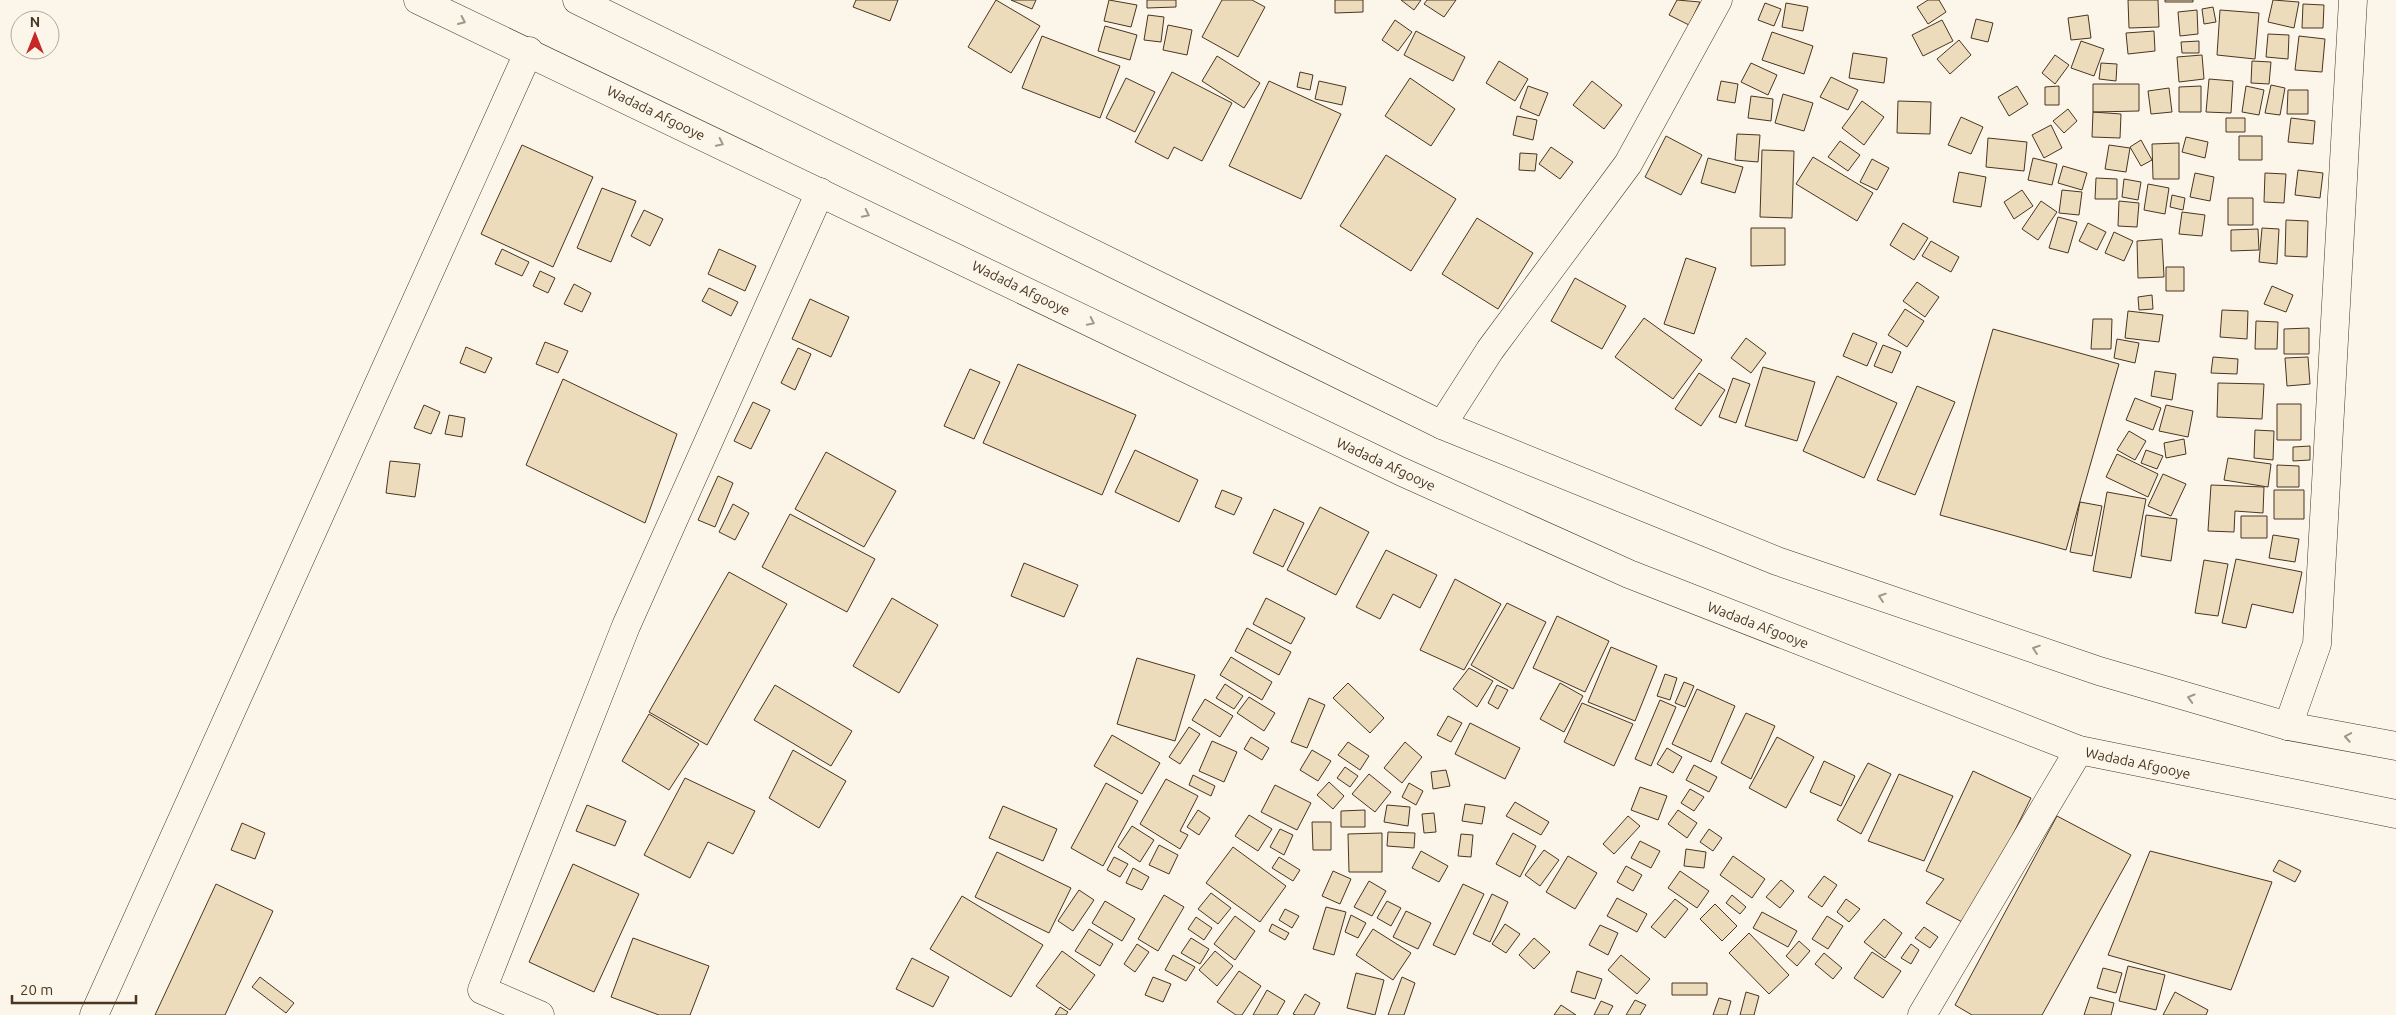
<svg xmlns="http://www.w3.org/2000/svg" width="2396" height="1015" viewBox="0 0 2396 1015" font-family="Ubuntu,sans-serif">
  <rect width="100%" height="100%" fill="#fbf6e9"/>
  <!-- building -->
  <path fill="#ecdcbc" stroke="#4a3520" d="M856 0H898L890 21 853 7Z
    M996 0 1040 26 1011 73 968 47Z
    M1011 0H1036L1032 9Z
    M1109 0 1137 5 1131 27 1104 21Z
    M1147 0H1176V7L1147 8Z
    M1222 0H1252L1265 7 1238 57 1202 37Z
    M1335 0H1363V12L1335 13Z
    M1401 0H1421L1414 10Z
    M1427 0H1456L1444 17 1424 4Z
    M1677 0 1700 2 1689 25 1669 15Z
    M1928 0H1939L1946 12 1928 24 1917 7Z
    M2128 0H2158L2159 27 2129 28Z
    M2165 0H2193V2H2165Z
    M2273 0 2299 2 2294 28 2268 22Z
    M1765 3 1781 9 1774 26 1758 20Z
    M1786 3 1808 7 1803 31 1782 27Z
    M2303 4 2324 5 2323 28H2302Z
    M2213 7 2216 22 2204 24 2202 9Z
    M2197 10 2198 34 2180 36 2178 12Z
    M2220 10 2259 13 2255 59 2217 55Z
    M1148 15 1164 17 1161 42 1144 40Z
    M2088 15 2091 38 2071 40 2068 18Z
    M1976 19 1993 23 1988 42 1971 38Z
    M1395 20 1412 32 1398 51 1382 40Z
    M1942 20 1953 41 1923 56 1912 35Z
    M1168 25 1192 30 1187 55 1163 50Z
    M1105 26 1137 35 1130 60 1098 51Z
    M1416 31 1465 57 1453 81 1404 55Z
    M2154 31 2155 51 2128 54 2126 33Z
    M1772 32 1813 46 1804 74 1762 60Z
    M2268 34 2289 35 2288 59 2266 57Z
    M1042 36 1120 66 1100 118 1022 88Z
    M2299 36 2325 39 2322 72 2295 70Z
    M1959 40 1971 55 1950 74 1937 59Z
    M2081 41 2104 49 2094 76 2071 68Z
    M2199 41V53H2182L2181 42Z
    M1853 53 1887 58 1884 83 1849 78Z
    M2055 55 2069 65 2055 84 2042 73Z
    M2202 55 2204 79 2179 82 2177 57Z
    M1217 56 1260 83 1244 108 1202 81Z
    M1499 61 1528 79 1515 101 1486 83Z
    M2252 61 2271 62 2269 84 2251 83Z
    M1751 63 1777 75 1768 95 1741 82Z
    M2101 63 2117 64 2116 81 2099 79Z
    M1172 72 1232 103 1202 161 1174 147 1168 159 1135 142Z
    M1300 72 1313 75 1310 90 1297 87Z
    M1831 77 1858 90 1848 110 1820 97Z
    M1126 78 1155 92 1135 132 1106 118Z
    M1410 78 1455 109 1431 146 1385 116Z
    M2209 79 2233 81 2231 113 2206 112Z
    M1269 81 1341 114 1301 199 1229 166Z
    M1319 81 1346 87 1342 105 1315 99Z
    M1592 81 1622 105 1604 129 1573 105Z
    M1721 81 1738 84 1735 103 1717 100Z
    M2093 84H2139V111L2093 112Z
    M2271 85 2285 88 2280 115 2265 113Z
    M1528 86 1548 93 1539 116 1520 108Z
    M2017 86 2028 104 2009 116 1998 97Z
    M2059 86V105H2045V87Z
    M2201 86V112H2179V87Z
    M2246 86 2264 90 2259 115 2242 112Z
    M2169 88 2172 112 2151 114 2148 91Z
    M2288 90H2308V114H2287Z
    M1783 94 1813 103 1804 131 1775 123Z
    M1751 96 1773 99 1771 121 1748 118Z
    M1862 101 1884 117 1864 145 1842 128Z
    M1898 101 1931 102 1930 134 1897 133Z
    M2068 109 2077 121 2064 133 2053 121Z
    M2093 112 2121 114 2120 138 2092 137Z
    M1517 116 1537 120 1533 140 1513 135Z
    M1961 117 1983 127 1971 154 1948 145Z
    M2226 118H2245V132H2226Z
    M2291 118 2315 121 2313 144 2288 142Z
    M2051 125 2062 148 2044 158 2032 135Z
    M1737 134 1760 135 1758 162 1735 160Z
    M1666 136 1702 155 1681 195 1645 177Z
    M2239 136H2262V160H2239Z
    M2186 137 2208 142 2205 158 2182 152Z
    M1988 138 2027 142 2024 171 1986 167Z
    M2141 140 2152 160 2141 166 2130 147Z
    M1840 141 1860 155 1848 171 1828 157Z
    M2179 143V179H2153L2152 144Z
    M522 145 593 177 553 267 481 234Z
    M2109 145 2130 148 2126 172 2105 169Z
    M1551 147 1573 162 1560 179 1539 164Z
    M1762 150 1794 151 1792 218 1760 217Z
    M1520 153 1537 154 1535 171 1519 170Z
    M1386 155 1456 199 1411 271 1340 226Z
    M1813 157 1873 193 1857 221 1796 184Z
    M1708 158 1743 167 1735 193 1701 183Z
    M2033 158 2057 164 2052 185 2028 180Z
    M1872 159 1889 168 1877 190 1860 182Z
    M2063 166 2087 173 2082 190 2058 183Z
    M2298 170 2323 173 2320 198 2295 195Z
    M1959 172 1986 177 1981 207 1953 202Z
    M2195 173 2214 177 2210 201 2190 197Z
    M2265 173 2286 174 2284 203 2264 202Z
    M2096 178 2117 179V199H2095Z
    M2124 179 2141 182 2138 200 2122 197Z
    M2148 184 2169 188 2165 214 2144 210Z
    M602 188 636 201 611 262 577 248Z
    M2022 190 2033 206 2014 219 2004 202Z
    M2062 190 2082 192 2079 215 2059 213Z
    M2172 195 2185 198 2183 210 2170 207Z
    M2228 198H2253V225H2228Z
    M2041 201 2057 212 2038 240 2022 229Z
    M2119 201 2139 203 2137 227 2118 226Z
    M644 210 663 219 650 246 631 236Z
    M2182 212 2205 215 2202 236 2179 234Z
    M2058 217 2077 222 2068 253 2049 248Z
    M1477 218 1533 253 1498 309 1442 274Z
    M2286 220 2308 221 2307 257 2285 256Z
    M1903 223 1928 238 1914 260 1890 245Z
    M2088 223 2106 232 2097 250 2079 241Z
    M1751 228H1785V265L1751 266Z
    M2262 228 2279 229 2277 264 2259 262Z
    M2258 229 2259 250 2231 251V230Z
    M2114 232 2133 241 2124 261 2105 253Z
    M2162 239 2164 277 2138 278 2137 241Z
    M1931 241 1959 257 1951 272 1922 256Z
    M502 249 529 262 522 276 495 264Z
    M719 249 756 266 745 291 708 274Z
    M1686 258 1716 268 1694 334 1664 324Z
    M2166 267H2184V291H2166Z
    M540 271 555 278 548 293 533 286Z
    M1575 278 1626 306 1602 349 1551 321Z
    M1917 282 1939 297 1925 317 1903 301Z
    M574 284 591 293 582 312 564 304Z
    M2272 286 2293 295 2286 312 2264 304Z
    M709 288 738 302 731 316 702 301Z
    M2152 295 2153 309 2139 310 2138 297Z
    M810 299 849 317 831 357 792 339Z
    M1905 309 1924 321 1907 347 1888 335Z
    M2222 310 2248 311 2247 339 2220 337Z
    M2128 311 2163 315 2159 342 2125 338Z
    M1644 318 1702 360 1673 399 1615 357Z
    M2093 319H2112L2111 349H2091Z
    M2256 321 2278 322 2277 349H2255Z
    M2309 328V354H2284V329Z
    M1993 329 2119 364 2066 550 1940 515Z
    M1853 333 1877 343 1867 366 1843 356Z
    M1746 338 1766 353 1751 373 1731 358Z
    M2117 339 2139 343 2135 363 2114 358Z
    M545 342 568 351 558 373 536 364Z
    M1883 345 1901 352 1892 373 1874 366Z
    M466 347 492 358 485 373 460 363Z
    M798 348 811 354 795 390 781 383Z
    M2213 357 2238 359 2237 374 2211 373Z
    M2308 357 2310 384 2287 386 2285 358Z
    M1018 364 1136 415 1102 495 983 443Z
    M1763 367 1815 382 1797 441 1745 426Z
    M970 369 1000 382 974 439 944 426Z
    M2155 371 2176 374 2172 400 2151 396Z
    M1699 373 1725 390 1701 426 1675 409Z
    M1837 376 1897 403 1864 478 1803 451Z
    M1733 378 1750 384 1736 423 1719 417Z
    M563 379 677 434 645 523 526 465Z
    M2218 383 2264 384 2262 419 2217 417Z
    M1917 386 1955 402 1915 495 1877 480Z
    M2135 398 2161 408 2153 430 2126 420Z
    M753 402 770 410 751 449 734 441Z
    M2277 404H2301V440H2277Z
    M424 405 440 412 431 434 414 428Z
    M2166 405 2193 411 2188 437 2159 431Z
    M449 415 465 418 462 437 445 434Z
    M2255 430 2274 431 2273 460 2254 458Z
    M2129 431 2146 441 2135 460 2117 450Z
    M2184 439 2186 454 2166 458 2164 443Z
    M2310 446V460L2293 461V447Z
    M1135 450 1198 480 1179 522 1115 492Z
    M2146 450 2163 456 2157 469 2141 463Z
    M826 452 896 491 864 547 795 509Z
    M2117 454 2158 474 2148 497 2106 477Z
    M2228 458 2271 464 2268 487 2224 480Z
    M390 461 420 464 415 497 386 493Z
    M2277 465 2299 466V487H2277Z
    M2163 474 2186 484 2171 516 2148 506Z
    M718 476 733 483 715 527 698 520Z
    M2211 485 2264 487 2263 513 2235 511 2234 532 2208 531Z
    M1222 490 1242 498 1234 515 1215 507Z
    M2274 490H2304V519H2274Z
    M2107 492 2146 499 2131 578 2093 571Z
    M2080 502 2102 506 2092 556 2070 552Z
    M733 504 749 513 735 540 719 532Z
    M1320 507 1369 532 1336 595 1287 570Z
    M1274 509 1304 523 1283 567 1253 553Z
    M790 514 875 559 847 612 762 567Z
    M2146 515 2177 519 2171 561 2141 556Z
    M2241 516H2267V538H2241Z
    M2273 535 2299 539 2295 562 2269 558Z
    M1386 550 1437 575 1420 608 1393 594 1380 619 1356 607Z
    M2236 559 2302 572 2293 613 2252 604 2246 628 2222 623Z
    M2204 560 2228 564 2218 616 2195 613Z
    M1024 563 1078 585 1064 617 1011 596Z
    M729 572 787 604 707 745 649 712Z
    M1455 579 1501 604 1464 670 1420 650Z
    M892 598 938 625 899 693 853 666Z
    M1266 598 1305 618 1291 644 1253 624Z
    M1507 603 1546 622 1513 689 1471 665Z
    M1557 616 1609 641 1585 692 1533 668Z
    M1247 628 1291 652 1279 675 1235 651Z
    M1611 647 1657 666 1635 721 1588 702Z
    M1231 657 1272 682 1262 700 1220 675Z
    M1137 658 1195 675 1175 741 1117 724Z
    M1469 668 1493 681 1477 707 1453 689Z
    M1665 674 1677 678 1670 700 1657 696Z
    M1684 682 1694 686 1685 707 1675 703Z
    M1348 683 1384 718 1370 733 1333 698Z
    M1560 683 1583 696 1564 732 1540 719Z
    M1225 684 1243 696 1234 709 1216 698Z
    M775 685 852 731 831 766 754 720Z
    M1497 685 1508 690 1498 709 1488 703Z
    M1697 689 1735 706 1711 762 1672 744Z
    M1249 697 1275 713 1264 731 1237 713Z
    M1309 698 1325 705 1307 748 1291 742Z
    M1205 699 1233 716 1220 737 1192 720Z
    M1660 700 1676 707 1651 766 1635 759Z
    M1582 703 1633 724 1614 766 1564 742Z
    M1746 713 1775 726 1751 779 1721 763Z
    M649 714 699 744 669 790 622 761Z
    M1448 716 1462 723 1451 742 1437 735Z
    M1470 723 1520 748 1505 779 1455 754Z
    M1189 727 1200 734 1180 764 1169 757Z
    M1112 735 1160 763 1142 794 1094 766Z
    M1251 737 1269 748 1262 760 1244 749Z
    M1777 737 1814 757 1786 808 1749 788Z
    M1212 741 1237 752 1224 782 1199 771Z
    M1348 742 1369 756 1360 770 1338 755Z
    M1405 742 1422 757 1402 783 1384 768Z
    M1667 748 1682 757 1673 773 1657 764Z
    M793 750 846 781 819 828 769 798Z
    M1312 750 1331 761 1318 781 1300 770Z
    M1824 761 1855 776 1841 806 1810 792Z
    M1868 763 1891 774 1861 834 1837 820Z
    M1694 765 1717 777 1709 792 1686 780Z
    M1345 767 1358 776 1350 787 1337 778Z
    M1446 770 1450 786 1433 789 1431 772Z
    M1973 771 2031 798 1968 925 1926 903 1944 879 1926 871Z
    M1369 774 1391 792 1375 812 1352 794Z
    M1899 774 1953 796 1924 861 1868 841Z
    M1193 775 1215 786 1211 796 1189 785Z
    M685 778 755 811 733 854 708 842 690 878 644 855Z
    M1166 779 1198 796 1180 831 1188 835 1180 849 1140 824Z
    M1329 782 1344 796 1333 809 1317 795Z
    M1106 783 1138 801 1103 866 1071 848Z
    M1409 783 1423 791 1416 805 1402 797Z
    M1275 785 1311 803 1297 830 1261 812Z
    M1640 787 1667 796 1658 820 1631 810Z
    M1690 789 1704 797 1694 811 1681 803Z
    M1515 802 1549 822 1541 835 1506 816Z
    M1465 804 1485 807 1482 824 1462 821Z
    M587 805 626 821 615 846 576 831Z
    M1387 805 1410 807 1408 826 1384 822Z
    M1003 806 1057 829 1043 861 989 838Z
    M1198 810 1210 818 1199 835 1187 827Z
    M1365 810V827H1341V811Z
    M1678 810 1697 823 1687 838 1668 824Z
    M1434 813 1436 832 1424 833 1422 814Z
    M1249 815 1272 829 1258 851 1235 836Z
    M1628 816 1640 826 1614 854 1603 844Z
    M2057 816 2131 855 2042 1015H1972L1955 1005Z
    M1312 822H1331V850H1313Z
    M242 823 265 833 255 859 231 850Z
    M1132 826 1154 840 1140 862 1118 847Z
    M1280 829 1293 835 1284 855 1270 847Z
    M1709 829 1722 838 1713 851 1700 842Z
    M1388 832 1415 833 1414 848 1387 846Z
    M1382 833V872H1349L1348 834Z
    M1513 833 1536 846 1520 877 1496 864Z
    M1461 834 1473 835 1471 857 1458 856Z
    M1640 841 1660 851 1651 868 1631 858Z
    M1159 845 1178 855 1169 874 1149 865Z
    M1233 847 1286 886 1260 922 1206 883Z
    M1686 849 1706 852 1704 868 1684 866Z
    M1544 850 1559 860 1540 886 1525 875Z
    M1421 851 1448 866 1439 882 1412 868Z
    M2150 851 2272 882 2231 990 2108 955Z
    M997 852 1071 888 1049 933 975 897Z
    M1568 856 1597 873 1575 909 1546 892Z
    M1733 856 1765 879 1752 898 1720 875Z
    M1114 857 1128 864 1120 877 1107 870Z
    M1279 857 1300 870 1293 881 1272 868Z
    M2279 860 2301 871 2295 882 2273 871Z
    M573 864 639 894 594 992 529 962Z
    M1626 866 1642 875 1633 891 1617 882Z
    M1133 868 1149 877 1142 890 1126 883Z
    M1333 871 1351 879 1340 904 1322 896Z
    M1680 871 1709 891 1697 908 1668 888Z
    M1824 876 1837 885 1822 907 1808 897Z
    M1781 880 1794 891 1780 908 1766 897Z
    M1369 881 1386 891 1372 916 1354 907Z
    M216 884 273 911 225 1015H155Z
    M1463 884 1484 894 1455 955 1433 945Z
    M1079 890 1094 900 1073 931 1058 921Z
    M1211 893 1231 908 1218 924 1198 909Z
    M1492 894 1508 902 1490 942 1473 934Z
    M1164 895 1184 907 1158 951 1138 939Z
    M1732 895 1746 907 1740 914 1726 903Z
    M962 896 1043 945 1011 997 930 949Z
    M1617 898 1647 914 1637 932 1607 916Z
    M1675 899 1688 909 1665 938 1651 927Z
    M1846 899 1860 909 1849 922 1837 912Z
    M1105 901 1135 919 1122 941 1092 923Z
    M1387 901 1401 908 1391 926 1377 918Z
    M1715 904 1737 926 1722 941 1700 919Z
    M1326 907 1346 912 1334 955 1313 949Z
    M1285 909 1299 916 1292 928 1279 920Z
    M1406 911 1431 923 1418 949 1393 937Z
    M1762 912 1797 931 1788 947 1753 928Z
    M1351 915 1366 923 1358 938 1345 932Z
    M1235 916 1255 931 1235 960 1214 944Z
    M1827 916 1843 926 1828 949 1812 939Z
    M1196 917 1212 928 1204 940 1188 929Z
    M1884 919 1902 933 1885 958 1864 942Z
    M1272 924 1289 933 1285 940 1269 931Z
    M1505 924 1520 934 1506 953 1492 944Z
    M1600 925 1618 933 1608 955 1589 945Z
    M1924 927 1938 937 1930 948 1915 938Z
    M1089 929 1113 944 1100 966 1075 951Z
    M1373 929 1411 953 1393 980 1356 955Z
    M1749 933 1789 975 1769 994 1729 953Z
    M633 938 709 966 690 1015H659L611 997Z
    M1191 938 1209 949 1200 964 1181 953Z
    M1534 938 1550 952 1534 969 1519 955Z
    M1799 941 1810 951 1797 966 1786 956Z
    M1137 944 1149 952 1135 972 1124 964Z
    M1911 944 1919 950 1911 964 1901 958Z
    M1062 951 1095 975 1070 1010 1036 986Z
    M1215 951 1233 966 1217 986 1199 970Z
    M1872 952 1901 971 1883 998 1854 978Z
    M1824 953 1842 968 1833 979 1815 964Z
    M1173 955 1195 967 1186 981 1165 970Z
    M1621 955 1650 979 1637 994 1608 970Z
    M912 958 949 977 933 1007 896 989Z
    M2128 966 2165 975 2156 1010 2119 1001Z
    M2103 968 2122 973 2116 993 2097 988Z
    M1239 971 1261 986 1242 1015H1236L1217 1002Z
    M1577 971 1602 979 1595 999 1571 992Z
    M1356 973 1384 980 1375 1015 1347 1008Z
    M260 977 294 1003 286 1013 252 987Z
    M1153 977 1171 984 1163 1002 1145 995Z
    M1402 977 1415 983 1404 1015H1388Z
    M1672 983H1707V995H1672Z
    M1267 990 1285 1001 1277 1015H1253Z
    M1746 992 1759 996 1754 1015H1740Z
    M2175 992 2208 1010 2206 1015H2163Z
    M1305 994 1320 1003 1314 1015H1296L1293 1014Z
    M2090 997 2114 1003 2111 1015H2084Z
    M1719 998 1731 1001 1727 1015H1713Z
    M1635 1000 1646 1005 1640 1015H1626Z
    M1601 1001 1613 1006 1608 1015H1594Z
    M1561 1005 1576 1015H1554Z
    M1060 1007 1068 1012 1066 1015H1055Z"/>
  <g fill="none" stroke-linecap="round" stroke-linejoin="round">
    <defs>
      <path id="street" d="M1442 425 1490 350 1628 164 1718 0
        M2288 726 2317 644 2353 0
        M94 1015 529 51
        M540 1015 482 990 626 626 820 192
        M1922 1015 2079 750"/>
      <path id="highway" d="M418 0 1400 471 1629 574 2079 750 2396 814
        M577 0 1442 425 1777 561 2099 671 2288 726 2396 746"/>
    </defs>
    <!-- street casing -->
    <use href="#street" stroke="#4a3520" stroke-width="29"/>
    <!-- highway casing -->
    <use href="#highway" stroke="#4a3520" stroke-width="29"/>
    <!-- street -->
    <use href="#street" stroke="#fbf6e9" stroke-width="28"/>
    <!-- highway -->
    <use href="#highway" stroke="#fbf6e9" stroke-width="28"/>
  </g>
  <!-- one-way arrows -->
  <defs><path id="oneway-chevron" d="M-2-3.5L2.5 0L-2 3.5" fill="none" stroke-width="1.6" stroke-linecap="round" stroke-linejoin="round" transform="scale(1.25)"/></defs>
  <g stroke="#a29684">
    <use href="#oneway-chevron" transform="translate(462 21) rotate(25)"/>
    <use href="#oneway-chevron" transform="translate(720 143) rotate(26)"/>
    <use href="#oneway-chevron" transform="translate(866 214) rotate(26)"/>
    <use href="#oneway-chevron" transform="translate(1091 322) rotate(26)"/>
    <use href="#oneway-chevron" transform="translate(1882 597) rotate(-161)"/>
    <use href="#oneway-chevron" transform="translate(2036 649) rotate(-161)"/>
    <use href="#oneway-chevron" transform="translate(2191 698) rotate(-164)"/>
    <use href="#oneway-chevron" transform="translate(2348 737) rotate(-170)"/>
  </g>
  <g text-anchor="middle" dominant-baseline="central" stroke-width="4" stroke-linejoin="round" paint-order="stroke">
    <!-- street labels -->
    <g font-size="14" fill="#4a3520" stroke="#fbf6e9">
      <text transform="translate(656 113) rotate(26)">Wadada Afgooye</text>
      <text transform="translate(1021 288) rotate(26)">Wadada Afgooye</text>
      <text transform="translate(1386 464) rotate(25)">Wadada Afgooye</text>
      <text transform="translate(1758 625) rotate(21)">Wadada Afgooye</text>
      <text transform="translate(2138 763) rotate(12)">Wadada Afgooye</text>
    </g>
  </g>
  <!-- north arrow -->
  <g transform="translate(35 35)"><circle r="24" fill="#fbf6e9" stroke="#b4a999"/>
  <path d="M0-4L9 19L0 12L-9 19Z" fill="#c62828"/>
  <text y="-8" font-size="14" font-weight="bold" text-anchor="middle" fill="#4a3520">N</text>
  </g>
  <!-- scale -->
  <path d="M12 995v8h124v-8" fill="none" stroke="#4a3520" stroke-width="2.5"/>
  <text x="20" y="995" font-size="15" fill="#4a3520" stroke="#fbf6e9" stroke-width="4" paint-order="stroke">20 m</text>
</svg>
